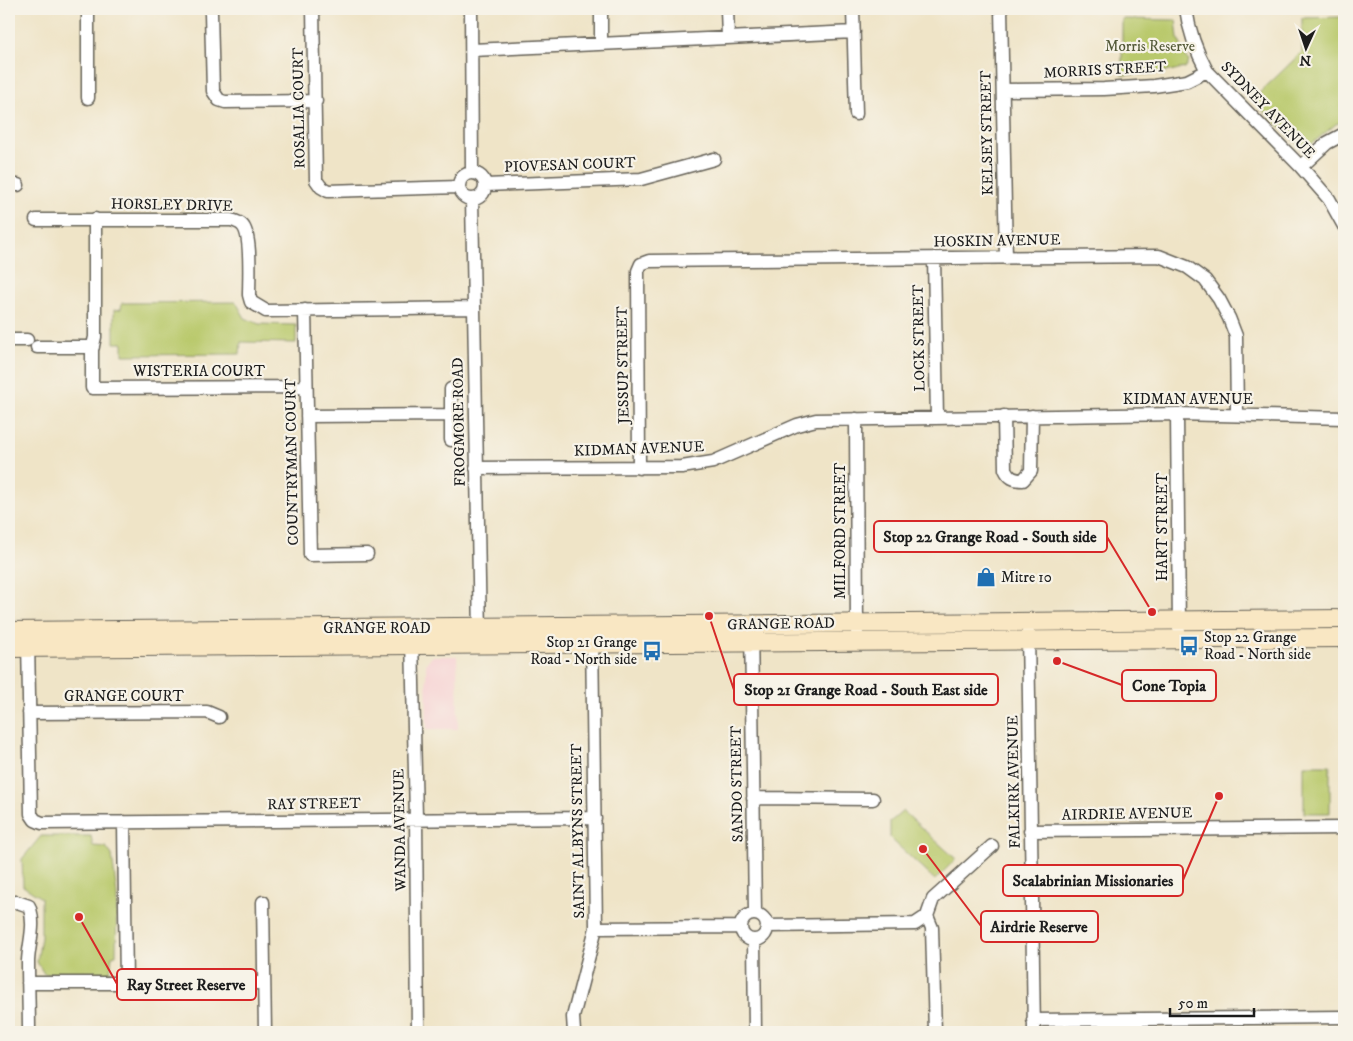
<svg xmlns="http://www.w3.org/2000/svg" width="1353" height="1041" viewBox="0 0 1353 1041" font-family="'IM FELL DW Pica',serif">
  <rect width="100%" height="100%" fill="#f7f3e8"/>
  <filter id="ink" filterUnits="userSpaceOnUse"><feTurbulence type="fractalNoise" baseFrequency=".02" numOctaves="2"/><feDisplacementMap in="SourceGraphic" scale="10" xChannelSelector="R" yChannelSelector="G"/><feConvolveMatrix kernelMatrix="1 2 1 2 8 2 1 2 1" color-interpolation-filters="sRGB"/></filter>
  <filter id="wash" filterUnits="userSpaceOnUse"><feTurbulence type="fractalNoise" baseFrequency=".0096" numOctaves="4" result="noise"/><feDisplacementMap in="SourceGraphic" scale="20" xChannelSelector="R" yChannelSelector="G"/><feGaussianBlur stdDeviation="1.12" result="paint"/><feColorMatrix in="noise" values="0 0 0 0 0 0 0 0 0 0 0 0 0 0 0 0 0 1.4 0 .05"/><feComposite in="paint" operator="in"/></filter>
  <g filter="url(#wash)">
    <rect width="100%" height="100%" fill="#efe4c7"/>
    <!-- built -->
    <path fill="#f7cfd2" d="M433 656H457L458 729H427L426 663Z"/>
    <!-- green -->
    <path fill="#b9c96c" stroke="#6a7244" d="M1344 17V121L1336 124 1304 150 1252 100 1302 52V18Z
      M1122 19 1176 20 1178 39 1189 62 1186 68 1152 74 1122 75Z
      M236 302 245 318 259 324 296 325V343L241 342 240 354 123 355V343H114V310L121 309 122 303Z
      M1304 765H1330V813H1304Z
      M903 811 956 859 935 880 890 838V822Z
      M41 836H91L93 846 106 847 112 855 117 895 116 955 112 956 110 974H44L37 962 41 937V898L23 886 22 859Z"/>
  </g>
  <g filter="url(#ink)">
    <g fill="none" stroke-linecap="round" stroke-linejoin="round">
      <defs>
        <path id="minor" d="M88 9V98
          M313 9 316 180 321 187 328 191 459 187
          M471 9 472 172
          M601 9V44
          M727 9 728 37
          M853 9 856 114
          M1001 9 1006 258
          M1186 9C1189 31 1196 51 1207 71L1301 167 1329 199 1344 226
          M211 13 213 91 219 100 225 102 316 101
          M472 50 854 32
          M1003 90 1104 89 1154 86 1187 81 1207 71
          M1301 167 1327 143 1344 134
          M459 186a13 13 0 1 1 26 0a13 13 0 1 1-26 0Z
          M9 185H18
          M486 185 641 179 714 159
          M472 199 480 634
          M95 219V337L92 350V388L306 387
          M36 220H231C235 221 239 222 242 225 252 234 249 280 249 295L251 302 266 311 473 308
          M934 258 937 418
          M305 310 310 555 367 554
          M9 340H27
          M37 347H93
          M451 389V440
          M1177 414 1179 629
          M307 416 451 415
          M1004 416 1005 469C1009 478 1014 480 1023 480L1031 471 1032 416
          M856 419 857 632
          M476 468 682 467 713 462 797 425 816 420 1177 414 1344 418
          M639 468 638 271 641 264 649 261 1159 256 1187 267 1205 280 1219 299 1229 318 1236 336 1237 414
          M751 625 755 913
          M1028 632 1034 1032
          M412 637 416 819 418 1032
          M28 639 31 814 35 820 42 823 595 818
          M29 713 207 712 219 717
          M753 798 873 799
          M124 822 126 984
          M1030 831 1344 828
          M263 902 265 1032
          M9 903 17 902 29 906C36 925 29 942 28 961 28 985 29 1009 29 1032
          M741 927a13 13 0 1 1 26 0a13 13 0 1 1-26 0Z
          M927 916 932 928 935 1032
          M767 926 915 924 927 916 933 899 992 846
          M596 928 740 927
          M754 940 755 1032
          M28 983H264
          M1033 1020 1344 1017
          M574 1032 573 1017 596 928 592 635"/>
        <path id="secondary" d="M9 631 1344 619
          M9 648 1344 638"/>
      </defs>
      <!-- minor casing -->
      <use href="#minor" stroke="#666258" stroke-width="15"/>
      <!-- secondary casing -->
      <use href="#secondary" stroke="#666258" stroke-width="20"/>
      <!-- minor -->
      <use href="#minor" stroke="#fff" stroke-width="12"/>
      <!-- secondary -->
      <use href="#secondary" stroke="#f9e7c3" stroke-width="18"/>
    </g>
  </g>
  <!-- icons -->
  <defs>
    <symbol id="shop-bare" viewBox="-9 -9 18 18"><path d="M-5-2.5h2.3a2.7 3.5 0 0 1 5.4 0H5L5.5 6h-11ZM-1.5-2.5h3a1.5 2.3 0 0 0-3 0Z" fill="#1f6fb2" stroke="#f7f3e8" stroke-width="2.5" paint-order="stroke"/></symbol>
    <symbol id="bus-bare" viewBox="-9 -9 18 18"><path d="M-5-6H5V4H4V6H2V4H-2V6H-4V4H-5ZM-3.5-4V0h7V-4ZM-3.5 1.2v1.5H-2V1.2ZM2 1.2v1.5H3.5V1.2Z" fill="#1f6fb2" stroke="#f7f3e8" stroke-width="2.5" paint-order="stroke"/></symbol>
  </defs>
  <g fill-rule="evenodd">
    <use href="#shop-bare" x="972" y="563" width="28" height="28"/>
    <use href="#bus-bare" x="1175" y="632" width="28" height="28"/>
    <use href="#bus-bare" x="638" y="637" width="28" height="28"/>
  </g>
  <g text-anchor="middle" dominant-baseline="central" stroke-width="4.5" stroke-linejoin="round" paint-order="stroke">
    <!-- park labels -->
    <g font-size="15" fill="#535938" stroke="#f7f3e8">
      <text x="1150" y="46">Morris Reserve</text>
    </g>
    <!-- street labels -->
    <g font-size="15" fill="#1c1c1c" stroke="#f7f3e8">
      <text transform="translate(1105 70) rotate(-3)">MORRIS STREET</text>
      <text transform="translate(299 108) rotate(-91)">ROSALIA COURT</text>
      <text transform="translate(1268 110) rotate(46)">SYDNEY AVENUE</text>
      <text transform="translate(987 133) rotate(-91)">KELSEY STREET</text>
      <text transform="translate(570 165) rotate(-2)">PIOVESAN COURT</text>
      <text transform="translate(172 205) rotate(1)">HORSLEY DRIVE</text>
      <text transform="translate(997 241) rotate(-1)">HOSKIN AVENUE</text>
      <text transform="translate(919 338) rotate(-91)">LOCK STREET</text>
      <text transform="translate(623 365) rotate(-91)">JESSUP STREET</text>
      <text x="199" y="371">WISTERIA COURT</text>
      <text x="1188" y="399">KIDMAN AVENUE</text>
      <text transform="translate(459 422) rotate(-91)">FROGMORE ROAD</text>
      <text transform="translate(639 449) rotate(-2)">KIDMAN AVENUE</text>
      <text transform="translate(292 462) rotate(-91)">COUNTRYMAN COURT</text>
      <text transform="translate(1162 527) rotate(-90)">HART STREET</text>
      <text transform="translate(840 531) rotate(-90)">MILFORD STREET</text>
      <text transform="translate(781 624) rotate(-1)">GRANGE ROAD</text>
      <text x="377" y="628">GRANGE ROAD</text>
      <text x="124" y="696">GRANGE COURT</text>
      <text transform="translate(1014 782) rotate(-91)">FALKIRK AVENUE</text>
      <text transform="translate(737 784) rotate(-91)">SANDO STREET</text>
      <text transform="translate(314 804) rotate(-1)">RAY STREET</text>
      <text transform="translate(1127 814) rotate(-1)">AIRDRIE AVENUE</text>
      <text transform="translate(400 830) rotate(-91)">WANDA AVENUE</text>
      <text transform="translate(578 831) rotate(-91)">SAINT ALBYNS STREET</text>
    </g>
    <!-- poi labels -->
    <g font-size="15" fill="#1c1c1c" stroke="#f7f3e8" text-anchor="start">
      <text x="1001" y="577">Mitre 10</text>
      <text x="1204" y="637">Stop 22 Grange<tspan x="1204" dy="17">Road - North side</tspan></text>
      <text x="637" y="642" text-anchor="end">Stop 21 Grange<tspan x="637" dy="17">Road - North side</tspan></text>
    </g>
  </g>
  <!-- callouts -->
  <path fill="none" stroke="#d62828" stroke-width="2" d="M1152 612L1107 537M1057 661L1122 685M709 616L734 690M1219 796L1183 880M923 849L981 926M79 917L117 984"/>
  <g fill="#d62828" stroke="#f7f3e8" stroke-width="2">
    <circle cx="1152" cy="612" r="5"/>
    <circle cx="1057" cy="661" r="5"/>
    <circle cx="709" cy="616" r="5"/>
    <circle cx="1219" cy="796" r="5"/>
    <circle cx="923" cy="849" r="5"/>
    <circle cx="79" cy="917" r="5"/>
  </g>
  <g fill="#f7f3e8" stroke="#d62828" stroke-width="2">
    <rect x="874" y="521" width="233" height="31" rx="5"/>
    <rect x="1122" y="670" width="94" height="31" rx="5"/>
    <rect x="734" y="674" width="264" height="31" rx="5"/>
    <rect x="1003" y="865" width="180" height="31" rx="5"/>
    <rect x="981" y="911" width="117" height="31" rx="5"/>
    <rect x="117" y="969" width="139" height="31" rx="5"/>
  </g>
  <g font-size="16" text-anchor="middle" font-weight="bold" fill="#1c1c1c">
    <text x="990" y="542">Stop 22 Grange Road - South side</text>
    <text x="1169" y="691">Cone Topia</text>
    <text x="866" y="695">Stop 21 Grange Road - South East side</text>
    <text x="1093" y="886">Scalabrinian Missionaries</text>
    <text x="1039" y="932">Airdrie Reserve</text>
    <text x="186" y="990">Ray Street Reserve</text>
  </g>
  <!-- margin -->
  <rect width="1353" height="1041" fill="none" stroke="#f7f3e8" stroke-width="30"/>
  <!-- north arrow -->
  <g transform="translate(1306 48) rotate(183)" stroke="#f7f3e8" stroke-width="4" paint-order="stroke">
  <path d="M0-4L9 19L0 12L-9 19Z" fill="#1c1c1c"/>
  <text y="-8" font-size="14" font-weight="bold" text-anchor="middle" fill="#1c1c1c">N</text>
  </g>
  <!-- scale -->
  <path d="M1170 1008v8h84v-8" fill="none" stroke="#1c1c1c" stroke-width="2.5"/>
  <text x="1178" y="1008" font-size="15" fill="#1c1c1c" stroke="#f7f3e8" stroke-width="4" paint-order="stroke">50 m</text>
</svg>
